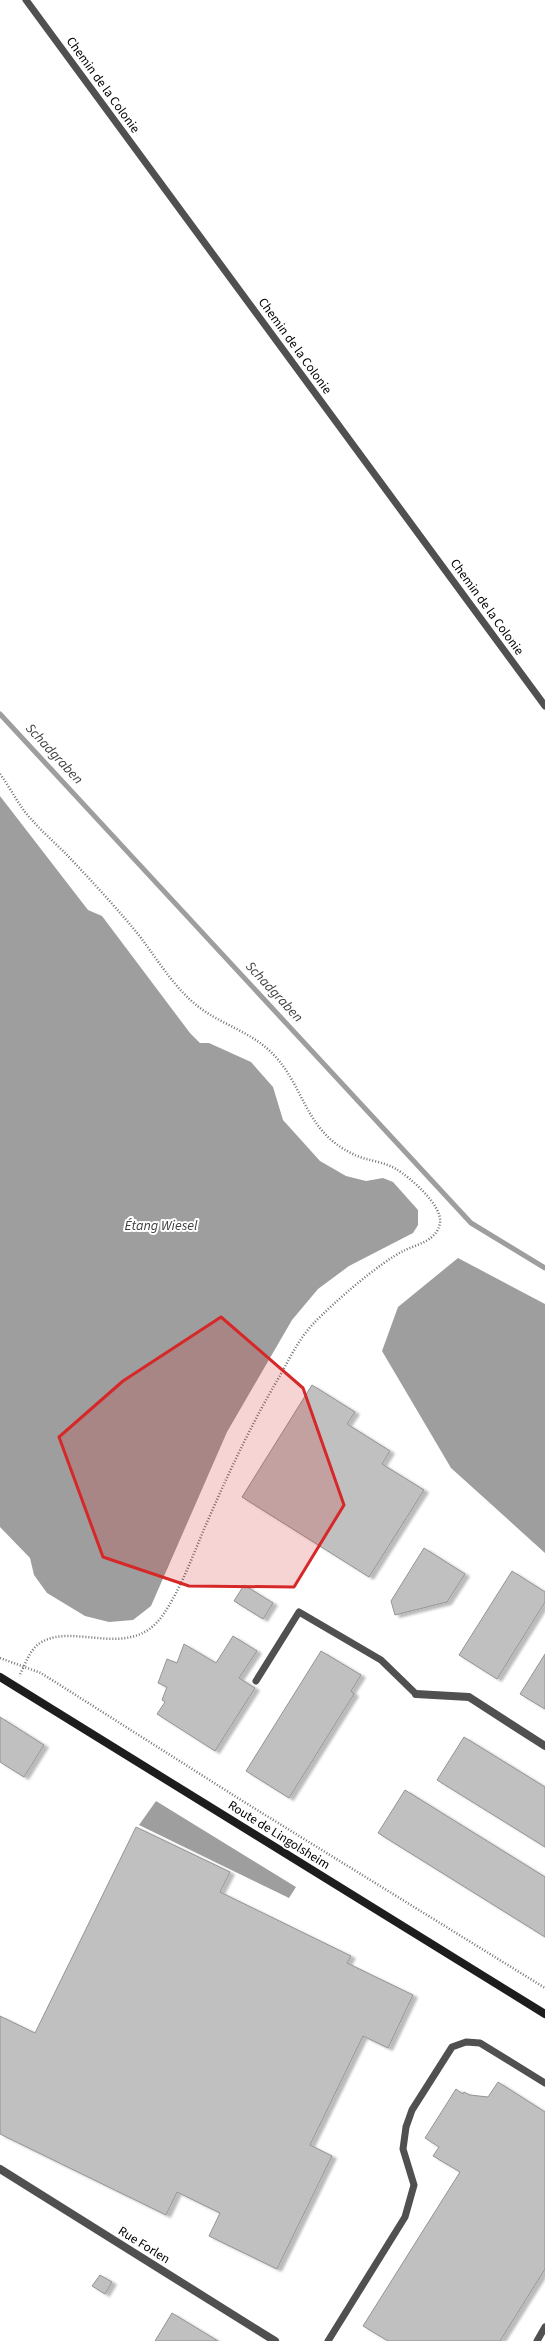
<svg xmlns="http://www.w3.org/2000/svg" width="545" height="2341" viewBox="0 0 545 2341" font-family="'Source Sans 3',sans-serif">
  <defs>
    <filter id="shadow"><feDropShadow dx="4.5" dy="2.5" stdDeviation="1" flood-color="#0004"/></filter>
  </defs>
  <rect width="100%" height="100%" fill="#fff"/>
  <!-- water -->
  <path fill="#9e9e9e" d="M0 796 88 910 102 916 190 1033 200 1043H209L251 1062 273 1087 283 1120 320 1161 346 1176 366 1181 383 1178 393 1182 418 1210V1225L413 1233 349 1266 318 1289 292 1320 227 1432 151 1606 133 1620 109 1622 85 1616 47 1593 34 1575 30 1558 0 1527Z
    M458 1258 545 1304V1553L451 1468 382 1351 398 1307Z
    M156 1801 296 1887 289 1898 139 1825Z"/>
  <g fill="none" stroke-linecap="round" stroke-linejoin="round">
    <!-- stream -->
    <path stroke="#9e9e9e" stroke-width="5" d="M0 714 471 1223 545 1268"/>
  </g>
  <!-- building -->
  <path fill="#c0c0c0" stroke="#949494" filter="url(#shadow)" d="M312 1385 355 1412 347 1424 390 1451 382 1464 424 1490 369 1577 242 1497Z
    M424 1548 465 1574 447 1602 395 1615 391 1601Z
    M512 1571 545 1592V1602L497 1679 459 1655Z
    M244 1585 273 1603 263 1619 234 1601Z
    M233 1636 257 1651 239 1678 255 1688 215 1751 157 1714 165 1702 162 1700 167 1687 158 1683 167 1659 177 1663 184 1644 216 1663Z
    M321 1651 361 1675 351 1691 354 1694 289 1798 246 1771Z
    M545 1654V1709L520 1694Z
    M0 1717 44 1745 24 1777 0 1762Z
    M464 1737 545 1787V1847L437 1780Z
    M405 1790 545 1877V1937L378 1833Z
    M136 1827 230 1872 220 1892 351 1956 347 1963 413 1995 388 2048 363 2036 310 2145 332 2156 277 2269 209 2236 220 2213 177 2192 166 2215 0 2134V2016L35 2033Z
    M498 2082 545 2112V2269L500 2341H388L363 2326 460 2172 433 2156 439 2147 425 2138 456 2089 463 2094 464 2092 470 2095 488 2097Z
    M100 2275 112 2282 105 2294 92 2286Z
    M172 2313 218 2341H155Z"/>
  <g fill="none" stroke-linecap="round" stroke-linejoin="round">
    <!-- path -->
    <path stroke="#727272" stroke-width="2.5" stroke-dasharray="1 2" stroke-linecap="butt" d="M0 774C9 786 16 800 25 812 37 827 53 841 67 855 89 878 112 903 133 928 154 953 169 982 195 1004 219 1024 250 1031 272 1053 305 1086 304 1131 353 1154 366 1161 383 1161 396 1169 410 1177 443 1206 440 1223 437 1240 419 1244 405 1250 379 1263 334 1302 313 1324 298 1340 289 1360 278 1379 251 1425 229 1472 208 1520 194 1552 182 1587 163 1615 130 1662 74 1621 40 1643 29 1650 25 1666 19 1676
      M0 1658 41 1673 241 1800 545 1988"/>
    <!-- lane -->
    <path stroke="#505050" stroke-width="7" d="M26 0 545 706
      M256 1681 299 1612 381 1660 416 1694
      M328 2341 405 2217 414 2185 403 2149 406 2127 412 2110 452 2047 466 2042 480 2043 545 2083
      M537 2341 545 2327"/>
    <!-- street -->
    <path stroke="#505050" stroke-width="8" d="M416 1694 469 1697 545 1746
      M0 2169 275 2341"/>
    <!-- secondary -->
    <path stroke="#1d1d1d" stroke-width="8" d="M0 1677 545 2014"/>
  </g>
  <!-- marked area -->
  <path fill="#d62828" fill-opacity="0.2" stroke="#d62828" stroke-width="3" stroke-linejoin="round" d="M221 1317 303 1388 344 1505 294 1587 189 1586 103 1557 59 1437 123 1381Z"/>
  <g text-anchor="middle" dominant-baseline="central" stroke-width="4" stroke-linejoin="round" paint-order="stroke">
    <!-- street labels -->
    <g font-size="13" fill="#000" stroke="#fff">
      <text transform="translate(103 85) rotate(54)">Chemin de la Colonie</text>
      <text transform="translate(295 346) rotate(54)">Chemin de la Colonie</text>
      <text transform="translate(487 607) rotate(54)">Chemin de la Colonie</text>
      <text transform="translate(279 1835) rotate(32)">Route de Lingolsheim</text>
      <text transform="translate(144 2245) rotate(32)">Rue Forlen</text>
    </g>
    <!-- water labels -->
    <g font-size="14" font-style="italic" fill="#3f3f3f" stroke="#fff">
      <text transform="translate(54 754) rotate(47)">Schadgraben</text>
      <text transform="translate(274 992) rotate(47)">Schadgraben</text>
      <text x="161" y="1226">Étang Wiesel</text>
    </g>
  </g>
</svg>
